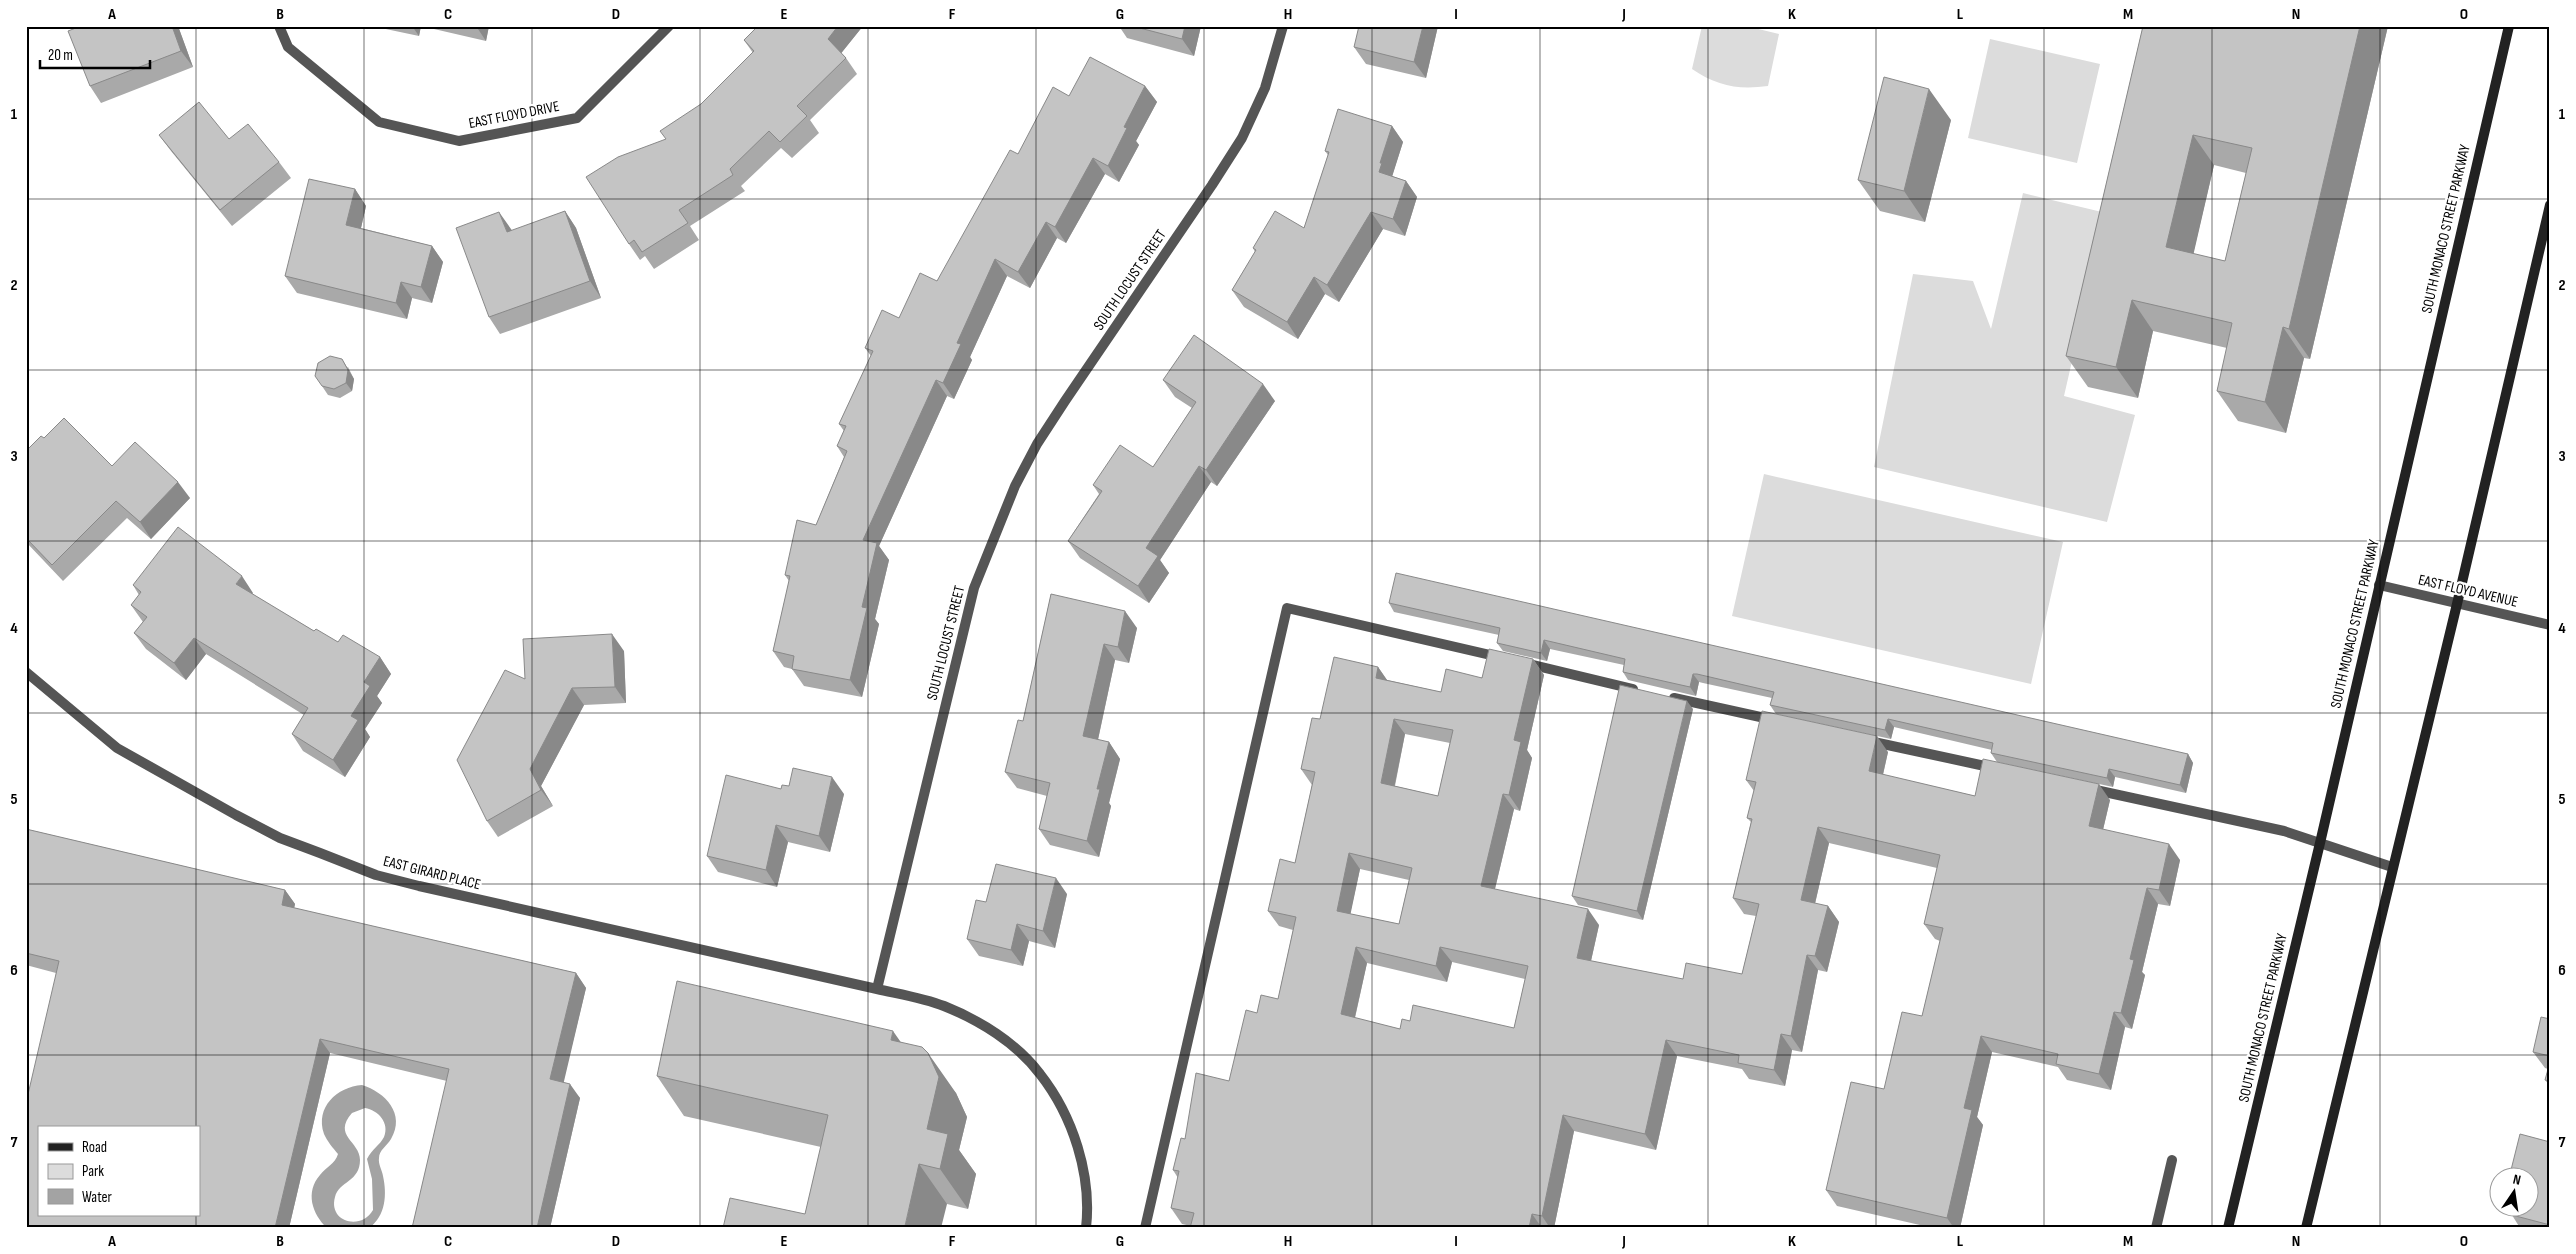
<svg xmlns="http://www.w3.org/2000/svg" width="2576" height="1254" viewBox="0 0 2576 1254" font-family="'Sofia Sans Condensed',sans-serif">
  <rect width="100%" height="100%" fill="#fff"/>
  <!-- green -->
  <path fill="#dcdcdc" d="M1702 26H1746L1779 34 1768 86C1738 90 1717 86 1692 69Z
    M1990 39 2100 64 2077 163 1968 138Z
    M2023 193 2106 213 2064 396 2135 415 2107 522 1874 467 1913 274 1973 281 1991 329Z
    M1764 474 2063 542 2031 684 1732 616Z"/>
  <!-- water -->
  <path fill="#a3a3a3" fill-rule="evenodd" d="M362 1085C385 1092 406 1114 391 1139 387 1146 379 1150 379 1158 378 1164 382 1170 383 1176 387 1194 386 1216 369 1228H327C312 1214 305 1192 320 1175 326 1167 335 1164 338 1154 333 1148 327 1141 324 1134 315 1107 337 1087 362 1085ZM365 1108C378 1110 390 1123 384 1137 380 1145 372 1149 367 1159L372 1179 373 1210C361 1231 328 1222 335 1197 339 1181 360 1182 360 1160 360 1141 332 1136 352 1113Z"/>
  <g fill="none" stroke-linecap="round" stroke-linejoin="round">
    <!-- lane -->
    <path stroke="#555" stroke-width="10" d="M1525 663 1633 689
      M1674 698 1774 720
      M1869 741 1994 768
      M2091 789 2284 831 2392 867
      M1145 1228 1287 608 1499 657
      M2156 1228 2172 1160"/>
    <!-- street -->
    <path stroke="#555" stroke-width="10" d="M279 26 288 47 379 122 459 141 577 118 669 26
      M2379 585 2550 625
      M26 672 117 748 236 815 280 838 320 853 376 875 419 886 877 989C899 994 924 998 944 1006 979 1020 1017 1043 1040 1074 1073 1116 1092 1175 1086 1228
      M877 989 974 588 1015 486 1037 444 1065 401 1212 185 1242 138 1265 88 1283 26"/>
    <!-- secondary -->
    <path stroke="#222" stroke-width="10" d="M2228 1228 2320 843 2509 26
      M2306 1228 2457 604 2550 205"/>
  </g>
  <!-- wall -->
  <path fill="#a9a9a9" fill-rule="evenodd" d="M178 26 193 67 101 103 90 86Z
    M380 26H489L486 41 421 26 419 36 381 28Z
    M863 26 841 53 846 58 857 74 810 120 819 133 792 158 781 148 741 186 745 191 690 226 699 240 654 269 645 256 640 260 629 244 666 139 753 53 744 40Z
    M1119 26H1201L1194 56 1127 38Z
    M1438 26 1426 78 1366 64 1354 47Z
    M2143 26H2388L2310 359 2304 358 2286 433 2238 421 2217 391 2227 348 2153 331 2138 398 2088 387 2066 356ZM2214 165 2246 173 2225 261 2193 254Z
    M1145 86 1157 102 1136 141 1139 145 1119 182 1105 174 1066 243 1057 238 1030 288 1007 276 970 357 972 360 954 399 947 396 879 546 889 560 875 619 879 624 862 697 804 686 792 669 784 667 773 651 789 581 785 575 816 525 844 457 837 446 844 431 839 424 871 356 865 348 899 318 937 281 1018 154 1069 96Z
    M1951 120 1925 222 1880 211 1858 180Z
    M1392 126 1403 142 1392 176 1406 181 1417 197 1405 236 1383 229 1339 302 1325 294 1298 339 1244 307 1232 290 1255 252 1253 248 1304 228 1328 155 1325 151Z
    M159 135 229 139 279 162 291 178 232 226 171 151Z
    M355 189 366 206 361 228 432 246 443 262 432 303 412 298 407 319 297 293 285 276Z
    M565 211 576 228 601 298 500 334 489 317 511 229 512 231Z
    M348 367 354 379 352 391 340 398 328 395 322 386Z
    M1163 380 1275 401 1217 486 1211 482 1160 560 1169 573 1149 603 1080 558 1068 541 1099 494 1093 485 1153 467 1192 408 1175 397Z
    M44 438 112 466 190 498 151 539 127 518 63 581 26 542V451Z
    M133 585 253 593 252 594 314 631 338 642 380 657 391 674 377 696 382 703 365 729 370 737 345 777 303 751 292 734 304 715 206 654 186 680 146 649 134 633 143 622 131 605 139 595Z
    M1051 594 1137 628 1129 663 1115 660 1098 740 1109 742 1120 759 1109 803 1111 806 1099 857 1050 845 1039 829 1047 796 1017 788 1005 772 1023 721Z
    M1389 603 2188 754 2193 763 2186 793 2115 777 2113 787 1997 762 1991 753 1992 750 1894 727 1891 739 1776 714 1770 705 1772 698 1703 683 1699 682 1696 696 1628 680 1623 672 1624 665 1550 649 1547 661 1503 651 1497 643 1499 635 1394 612Z
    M624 651 626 703 584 705 541 786 553 806 498 837 487 821 525 679Z
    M1533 659 1544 675 1527 750 1532 758 1520 811 1514 809 1495 889 1599 925 1591 961 1683 979 1742 974 1756 916 1744 914 1733 898 1751 822 1747 818 1754 791 1746 780 1888 752 1883 775 1975 796 2110 800 2103 830 2180 860 2170 906 2158 904 2142 972 2145 975 2132 1029 2125 1027 2111 1090 2067 1080 2058 1067 1992 1052 1977 1117 1983 1125 1960 1228H1933L1837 1206 1826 1190 1884 1089 1922 1016 1940 941 1935 939 1924 924 1937 868 1829 843 1815 904 1828 906 1839 922 1827 972 1818 970 1802 1052 1792 1050 1785 1086 1749 1079 1742 1069 1677 1056 1656 1150 1574 1131 1554 1228H1190L1191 1226 1182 1224 1171 1208 1178 1178 1173 1170 1185 1139 1229 1081 1257 1013 1278 999 1293 930 1279 926 1268 911 1295 863 1312 785 1301 769 1320 719 1378 667 1387 680 1441 692ZM1405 734 1450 743 1438 796 1395 786ZM1360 869 1409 880 1399 924 1350 914ZM1452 962 1525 979 1514 1028 1410 1021 1400 1029 1355 1018 1367 963 1447 982Z
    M1693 709 1643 920 1578 905 1572 896Z
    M789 786 844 794 830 852 788 842 777 887 718 872 707 856 781 789Z
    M26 829 285 890 295 904 294 908 576 973 586 988 563 1082 580 1098 550 1228H412L447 1081 330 1053 289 1228H26L56 973 26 965Z
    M1067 894 1055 948 1029 941 1023 966 979 956 967 939 986 902Z
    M2550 1019V1086L2545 1080 2548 1069 2545 1068 2533 1052Z
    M901 1042 956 1093 967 1117 959 1150 976 1174 968 1209 947 1204 805 1214 821 1147 684 1116 657 1076Z
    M2550 1142V1228H2520L2512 1215 2528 1176H2512L2510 1174Z"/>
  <!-- shaded-wall -->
  <path fill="#898989" d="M172 26H178L193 67 181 51Z
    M412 26H421L419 36Z
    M476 26H489L486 41Z
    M838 26H863L839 56 828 39Z
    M1185 26H1201L1194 56 1182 39Z
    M1423 26H1438L1426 78 1414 62Z
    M2360 26H2388L2310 359 2289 329Z
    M1145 86 1157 102 1136 141 1139 145 1119 182 1108 166 1124 127Z
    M1929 89 1951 120 1925 222 1904 191Z
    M1392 126 1403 142 1392 177 1379 172 1380 163Z
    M2193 135 2214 165 2188 278 2166 247Z
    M1093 158 1105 174 1066 243 1055 227Z
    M1406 181 1417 197 1405 236 1393 219Z
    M355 189 366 206 358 241 346 225Z
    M565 211 576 228 601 298 590 281Z
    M499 212 511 229 518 249 507 232Z
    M1371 212 1383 229 1339 302 1327 285Z
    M1046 222 1057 238 1030 288 1018 272Z
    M432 246 443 262 432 303 421 287Z
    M995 259 1007 276 970 357 972 360 954 399 943 383 957 343Z
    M1314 277 1325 294 1298 339 1287 322Z
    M401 282 412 298 407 319 396 303Z
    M2132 300 2153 331 2138 398 2116 367Z
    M2283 327 2304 358 2286 433 2265 402Z
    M342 359 354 379 352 391 346 383Z
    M936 380 947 396 879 546 889 560 875 619 879 624 862 697 850 680 862 607 863 540Z
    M1263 384 1275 401 1217 486 1206 470Z
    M1199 466 1211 482 1160 560 1169 573 1149 603 1138 586 1146 548Z
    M178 482 190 498 151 539 140 522Z
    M242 576 253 593 247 600 236 584Z
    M1125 611 1137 628 1129 663 1118 647Z
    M612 634 624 651 626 703 615 687Z
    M194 638 206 654 186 680 174 663Z
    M1544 640 1550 649 1547 661 1541 653Z
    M1104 644 1115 660 1095 753 1083 736Z
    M380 657 391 674 377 696 382 703 365 729 370 737 345 777 333 760 364 682Z
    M1533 659 1544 675 1527 750 1532 758 1520 811 1509 795 1514 740Z
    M1378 667 1389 683 1376 678Z
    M1693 674 1699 682 1696 696 1690 687Z
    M572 688 584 705 541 786 553 806 541 790 530 769Z
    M1687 701 1693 709 1643 920 1637 911Z
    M1394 719 1405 734 1392 798 1381 783Z
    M1888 719 1894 727 1891 739 1885 730Z
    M1877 736 1888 752 1880 787 1869 771Z
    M1109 742 1120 759 1109 803 1111 806 1099 857 1087 841 1097 789Z
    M2188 754 2193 763 2186 793 2180 785Z
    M2109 769 2115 777 2113 787 2107 778Z
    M832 777 844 794 830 852 819 836Z
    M2099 784 2110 800 2100 842 2089 826Z
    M1503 794 1514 809 1492 901 1481 886Z
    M776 825 788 842 777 887 766 870Z
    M1818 827 1829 843 1812 916 1801 900Z
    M2169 844 2180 860 2170 906 2159 890Z
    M1349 853 1360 869 1348 926 1337 911Z
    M1056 878 1067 894 1055 948 1043 931Z
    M2147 888 2158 904 2142 972 2145 975 2132 1029 2121 1013 2130 959Z
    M285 890 295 904 292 919 282 905Z
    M1828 906 1839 922 1827 972 1815 956Z
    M1588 909 1599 925 1588 974 1577 958Z
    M1017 924 1029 941 1023 966 1011 950Z
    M1356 947 1367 963 1352 1030 1341 1014Z
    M1440 947 1452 962 1447 982 1436 966Z
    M1807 955 1818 970 1802 1052 1791 1036Z
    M576 973 586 988 561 1094 550 1079Z
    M2114 1012 2125 1027 2111 1090 2099 1074Z
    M893 1031 921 1071 891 1040Z
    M1781 1034 1792 1050 1785 1086 1774 1070Z
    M1981 1036 1992 1052 1977 1117 1983 1125 1960 1228H1954L1947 1218 1964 1108Z
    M320 1039 330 1053 289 1228H275Z
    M1666 1040 1677 1056 1656 1150 1645 1134Z
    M928 1053 956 1093 967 1117 959 1150 976 1174 968 1209 940 1169 927 1129Z
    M570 1084 580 1098 550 1228H537Z
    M1563 1115 1574 1131 1554 1228H1550L1542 1216Z
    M919 1164 947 1204 941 1228H906L905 1226Z
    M1532 1214 1542 1228H1529Z"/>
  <!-- building -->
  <path fill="#c4c4c4" stroke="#898989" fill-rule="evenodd" d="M81 26H172L181 51 90 86 68 31Z
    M758 26H838L828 39 846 58 797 106 807 116 780 142 769 131 730 169 733 175 679 210 688 223 642 252 634 240 629 244 586 177 618 157 666 139 660 131 701 104 754 51 744 40Z
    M1132 26H1185L1182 39Z
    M1359 26H1423L1414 62 1354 47Z
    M2143 26H2360L2289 329 2283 327 2265 402 2217 391 2232 323 2132 300 2116 367 2066 356ZM2193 135 2252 148 2225 261 2166 247Z
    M1090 57 1145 86 1124 127 1127 128 1108 166 1093 158 1055 227 1046 222 1018 272 995 259 957 343 961 344 943 383 936 380 863 540 877 543 862 607 867 608 850 680 792 669 794 656 773 651 790 576 785 575 797 520 816 525 847 451 837 446 846 426 839 424 873 351 865 348 882 310 899 318 920 273 937 281 1010 150 1018 154 1053 87 1069 96Z
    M1884 77 1929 89 1904 191 1858 180Z
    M199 102 229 139 248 124 279 162 220 210 159 135Z
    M1338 109 1392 126 1380 163H1382L1379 172 1406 181 1393 219 1371 212 1327 285 1314 277 1287 322 1232 290 1256 250 1253 248 1275 211 1304 228 1329 152 1325 151Z
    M309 179 355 189 346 225 432 246 421 287 401 282 396 303 285 276Z
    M565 211 590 281 489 317 456 228 499 212 507 232Z
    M1194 335 1263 384 1206 470 1199 466 1146 548 1158 556 1138 586 1068 541 1102 491 1093 485 1120 445 1153 467 1196 402 1163 380Z
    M330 356 342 359 348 370 346 383 334 389 322 386 315 376 318 363Z
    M64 418 112 466 135 442 178 482 140 522 116 501 52 565 26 538V451L41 436 44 438Z
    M178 527 242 576 236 584 314 631 316 629 338 642 343 635 380 657 364 682 370 686 351 716 358 720 333 760 292 734 308 708 194 638 174 663 134 633 147 617 131 605 141 592 133 585Z
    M1396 573 2188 754 2180 785 2109 769 2107 778 1991 753 1993 743 1888 719 1885 730 1770 705 1774 692 1697 674H1693L1690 687 1623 672 1625 659 1544 640 1541 653 1497 643 1500 628 1389 603Z
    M1051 594 1125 611 1118 647 1104 644 1083 736 1109 742 1097 789H1100L1087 841 1039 829 1050 783 1005 772 1018 720 1023 721Z
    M612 634 615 687 572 688 530 769 541 790 487 821 457 760 505 670 525 679 523 639Z
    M1489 649 1533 659 1514 740 1521 742 1509 795 1503 794 1481 886 1588 909 1577 958 1683 979 1686 963 1742 974 1759 904 1733 898 1752 819 1747 818 1756 782 1746 780 1762 711 1877 736 1869 771 1975 796 1983 759 2099 784 2089 826 2169 844 2159 890 2147 888 2130 959 2134 960 2121 1013 2114 1012 2099 1074 2056 1064 2058 1054 1981 1036 1964 1108 1972 1110 1947 1218 1826 1190 1851 1082 1884 1089 1902 1012 1922 1016 1943 928 1924 924 1940 855 1818 827 1801 900 1828 906 1815 956 1807 955 1791 1036 1781 1034 1774 1070 1738 1063 1739 1055 1666 1040 1645 1134 1563 1115 1542 1216 1532 1214 1529 1228H1190L1194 1213 1171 1208 1179 1171 1173 1170 1181 1138 1185 1139 1196 1073 1229 1081 1246 1010 1257 1013 1261 995 1278 999 1296 917 1268 911 1280 859 1295 863 1315 772 1301 769 1312 718 1320 719 1334 657 1378 667 1376 678 1441 692 1446 669 1482 678ZM1394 719 1453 730 1438 796 1381 783ZM1349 853 1412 868 1399 924 1337 911ZM1356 947 1436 966 1440 947 1528 966 1514 1028 1413 1005 1410 1021 1402 1019 1400 1029 1341 1014Z
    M1620 685 1687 701 1637 911 1572 896Z
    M793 768 832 777 819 836 776 825 766 870 707 856 726 775 781 789 782 785 789 786Z
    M26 829 285 890 282 905 576 973 550 1079 570 1084 537 1228H412L449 1069 320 1039 275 1228H26V1103L59 961 26 953ZM39 1128H199V1215H39Z
    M996 864 1056 878 1043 931 1017 924 1011 950 967 939 976 900 986 902Z
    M677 981 893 1031 891 1040 922 1047 928 1053 939 1077 927 1129 948 1134 940 1169 919 1164 905 1226 914 1228H723L730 1198 805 1214 828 1115 657 1076Z
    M2541 1017 2550 1019V1056L2533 1052Z
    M2550 1062V1081L2545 1080Z
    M2520 1134 2550 1142V1225L2512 1215 2513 1206H2528V1176H2520L2510 1174Z"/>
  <!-- grid -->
  <path fill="none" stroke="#000" stroke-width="1" stroke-opacity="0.55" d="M196 26V1128M364 26V1228M532 26V1228M700 26V1228M868 26V1228M1036 26V1228M1204 26V1228M1372 26V1228M1540 26V1228M1708 26V1228M1876 26V1228M2044 26V1228M2212 26V1228M2380 26V1228M26 199H2550M26 370H2550M26 541H2550M26 713H2550M26 884H2550M26 1055H2550M196 1215V1228"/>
  <g text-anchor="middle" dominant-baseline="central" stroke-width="4.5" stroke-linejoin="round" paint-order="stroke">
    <!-- street labels -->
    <g font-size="15" fill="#000" stroke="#fff">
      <text transform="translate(514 115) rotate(-11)">EAST FLOYD DRIVE</text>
      <text transform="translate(2446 229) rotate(-77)">SOUTH MONACO STREET PARKWAY</text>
      <text transform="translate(1130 280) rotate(-56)">SOUTH LOCUST STREET</text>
      <text transform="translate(2468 591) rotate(13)">EAST FLOYD AVENUE</text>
      <text transform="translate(2355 624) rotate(-77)">SOUTH MONACO STREET PARKWAY</text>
      <text transform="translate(946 643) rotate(-76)">SOUTH LOCUST STREET</text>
      <text transform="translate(432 873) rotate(14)">EAST GIRARD PLACE</text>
      <text transform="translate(2263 1018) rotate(-77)">SOUTH MONACO STREET PARKWAY</text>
    </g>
  </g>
  <!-- border -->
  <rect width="2576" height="1254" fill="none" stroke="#ffffff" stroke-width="55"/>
  <!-- legend -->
  <rect x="38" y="1126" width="162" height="90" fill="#ffffff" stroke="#999999"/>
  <rect x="48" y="1143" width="25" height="8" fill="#222222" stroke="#999999"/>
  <text x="82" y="1152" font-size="15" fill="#000000">Road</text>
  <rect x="48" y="1164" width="25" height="15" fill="#dcdcdc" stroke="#999999"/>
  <text x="82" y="1176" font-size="15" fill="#000000">Park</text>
  <rect x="48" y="1189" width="25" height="15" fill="#a3a3a3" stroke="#999999"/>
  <text x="82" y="1202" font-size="15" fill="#000000">Water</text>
  <!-- north arrow -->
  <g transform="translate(2514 1192) rotate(13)"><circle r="24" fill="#ffffff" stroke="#999999"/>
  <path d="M0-4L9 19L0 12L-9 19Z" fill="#000000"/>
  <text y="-8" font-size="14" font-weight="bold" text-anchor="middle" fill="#000000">N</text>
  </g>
  <!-- scale -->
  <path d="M40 60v8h110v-8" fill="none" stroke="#000000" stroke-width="2.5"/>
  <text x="48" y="60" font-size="15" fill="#000000" stroke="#ffffff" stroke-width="4" paint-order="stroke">20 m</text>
  <rect x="28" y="28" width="2520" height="1198" fill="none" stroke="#000" stroke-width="2"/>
  <g font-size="16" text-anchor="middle" font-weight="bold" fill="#000">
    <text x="112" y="19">A</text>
    <text x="280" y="19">B</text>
    <text x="448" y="19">C</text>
    <text x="616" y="19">D</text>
    <text x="784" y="19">E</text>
    <text x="952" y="19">F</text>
    <text x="1120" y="19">G</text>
    <text x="1288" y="19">H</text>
    <text x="1456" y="19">I</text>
    <text x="1624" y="19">J</text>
    <text x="1792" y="19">K</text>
    <text x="1960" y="19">L</text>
    <text x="2128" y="19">M</text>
    <text x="2296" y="19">N</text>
    <text x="2464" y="19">O</text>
    <text x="14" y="119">1</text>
    <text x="2562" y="119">1</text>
    <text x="14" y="290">2</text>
    <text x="2562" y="290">2</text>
    <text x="14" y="461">3</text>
    <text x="2562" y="461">3</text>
    <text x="14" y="633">4</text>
    <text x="2562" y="633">4</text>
    <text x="14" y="804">5</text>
    <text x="2562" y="804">5</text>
    <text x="14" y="975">6</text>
    <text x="2562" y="975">6</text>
    <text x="14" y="1147">7</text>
    <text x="2562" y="1147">7</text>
    <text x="112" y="1246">A</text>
    <text x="280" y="1246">B</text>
    <text x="448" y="1246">C</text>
    <text x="616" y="1246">D</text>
    <text x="784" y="1246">E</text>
    <text x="952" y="1246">F</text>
    <text x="1120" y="1246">G</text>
    <text x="1288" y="1246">H</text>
    <text x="1456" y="1246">I</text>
    <text x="1624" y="1246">J</text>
    <text x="1792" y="1246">K</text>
    <text x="1960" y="1246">L</text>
    <text x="2128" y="1246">M</text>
    <text x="2296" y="1246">N</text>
    <text x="2464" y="1246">O</text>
  </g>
</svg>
